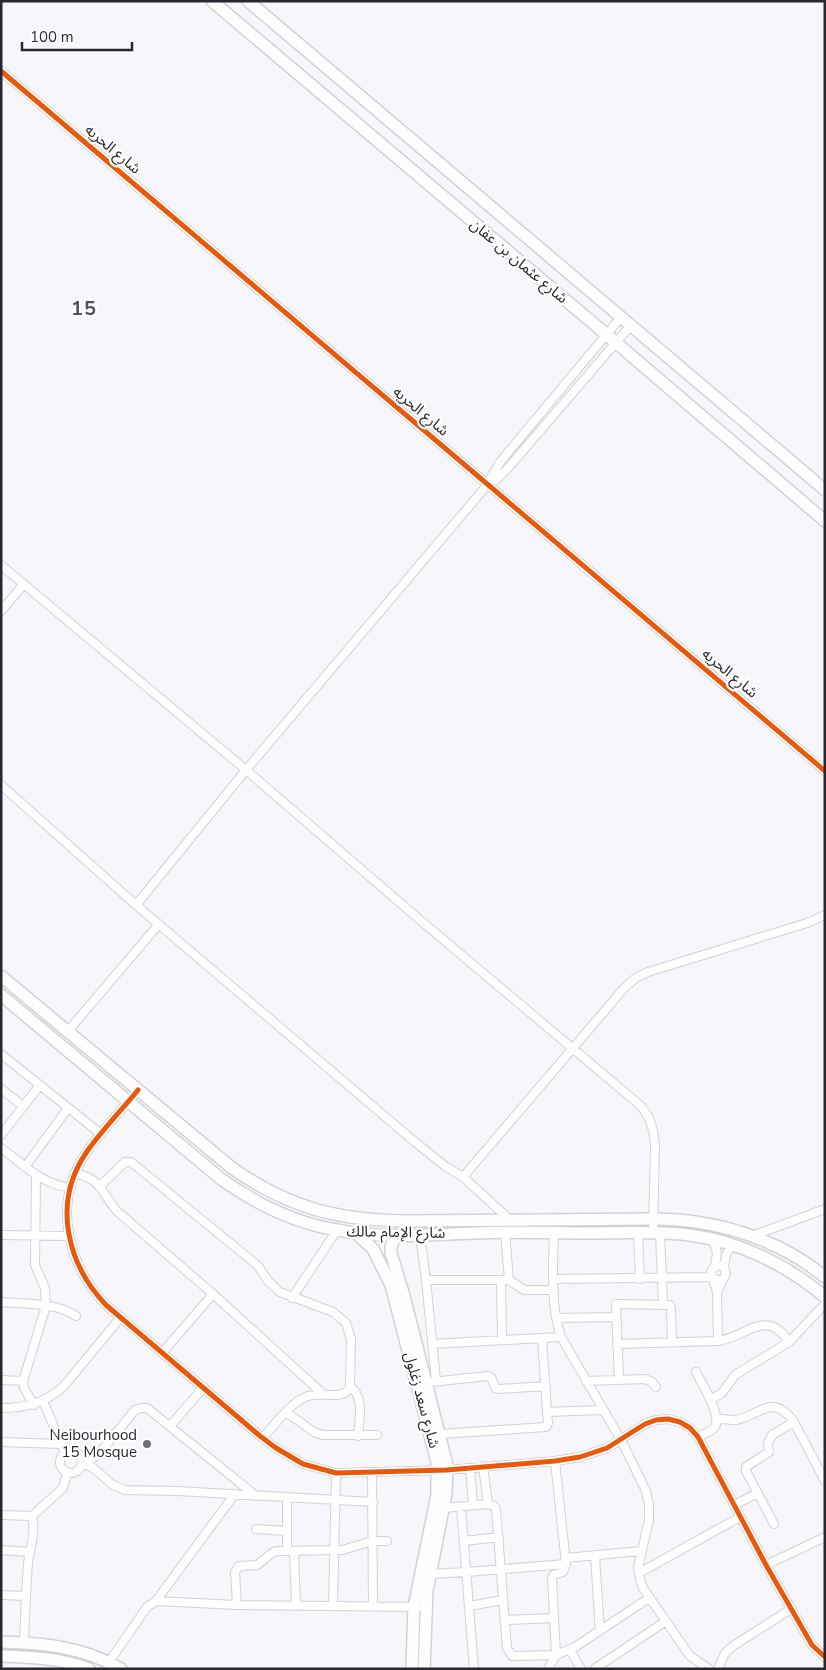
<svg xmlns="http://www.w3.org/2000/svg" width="826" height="1670" viewBox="0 0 826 1670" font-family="'Nunito Sans','Noto Sans Arabic',sans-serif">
  <rect width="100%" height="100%" fill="#f6f6fb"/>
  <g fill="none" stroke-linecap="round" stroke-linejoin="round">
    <defs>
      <path id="street" d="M1 71 825 771
        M488 484 497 479 509 467 631 325
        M1 565 246 770 420 920 641 1106 649 1118 653 1130 655 1145 653 1234
        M1 611 24 584
        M1 785 136 905 246 770 488 484 492 475 501 461 621 317
        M136 905 415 1142 445 1166 463 1177 625 987 637 977 648 972 807 923 825 915
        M68 1031 159 924
        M1 1054 101 1134
        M1 1089 23 1106
        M138 1090C121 1111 101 1131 86 1153 52 1203 67 1264 106 1305L260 1436 276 1448 303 1464 336 1473 447 1470 555 1461 580 1457 607 1448 645 1424 656 1420 668 1419 680 1422 690 1428 698 1437 766 1565 812 1645 825 1657
        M1 1135 40 1085
        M1 1148C26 1166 39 1183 71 1188
        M25 1167 68 1108
        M76 1174C102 1178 102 1195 118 1212L213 1294 323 1394
        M463 1177 510 1220
        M100 1186 125 1162H131L251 1260 258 1266 268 1281 280 1292 333 1312 346 1323 351 1339 350 1386C345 1402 322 1391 308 1396 292 1401 274 1425 263 1438
        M505 1232 509 1280
        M554 1233C553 1267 550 1305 561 1337L621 1440 646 1491 649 1505V1520L638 1568 640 1579 643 1588 690 1656 709 1669
        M638 1233 640 1279
        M660 1234 663 1304
        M1 1235 69 1236
        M420 1235 426 1280 436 1381
        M752 1236 825 1209
        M713 1240 717 1253 715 1266
        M724 1267 726 1255 732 1245
        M554 1279 712 1277
        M713 1279 717 1292 718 1341
        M426 1280H509L524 1290H554
        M501 1280 502 1340
        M717 1292 726 1274 724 1267C718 1264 714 1266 711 1271L712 1277 716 1280H722
        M292 1298 337 1230
        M1 1302C26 1304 55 1302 76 1316
        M556 1318 615 1317
        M432 1344 561 1337
        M617 1344 718 1341C746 1337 767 1307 789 1342
        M163 1352 213 1294
        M696 1372C702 1384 722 1415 715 1427 711 1432 703 1434 698 1437
        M1 1380 23 1381
        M619 1380 616 1304 670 1305 671 1308 672 1343
        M586 1381 645 1379 652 1382 656 1387
        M431 1382 488 1376 492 1379 495 1388 499 1389 546 1386
        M350 1386C365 1398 359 1419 358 1436
        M710 1400 722 1393 735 1375 789 1342 825 1304
        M43 1401 63 1448
        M34 1405 24 1388 23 1381 46 1306 45 1288 35 1265 36 1176
        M1 1408C26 1408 45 1403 64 1386L121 1317
        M286 1412 314 1432 322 1435H377
        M547 1412 603 1410
        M717 1420C724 1417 729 1421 736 1420 762 1415 772 1392 794 1422L825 1481
        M170 1426 204 1387
        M440 1434 546 1427 548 1423 547 1412 542 1338
        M1 1442 61 1444
        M60 1462a11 11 0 1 1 22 0a11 11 0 1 1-22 0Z
        M82 1461 91 1459 98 1455 135 1410 141 1408H147L256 1496
        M82 1464 92 1467 113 1485 125 1490 178 1491 373 1502
        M483 1466 488 1504 494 1506 496 1509 507 1648 512 1656 556 1655 575 1647 649 1598
        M470 1468 473 1505
        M372 1472 373 1606
        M287 1498V1551
        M734 1505 758 1493
        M461 1507 474 1669
        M444 1508 488 1504
        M1 1515 32 1516
        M774 1524 746 1471V1467L769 1452 768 1443 772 1435 794 1422
        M256 1529 287 1531
        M464 1541 499 1537
        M1 1550 29 1552
        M294 1551 296 1605
        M595 1556 600 1631
        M565 1558 641 1551
        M766 1565 825 1537
        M639 1573 740 1517
        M430 1574 466 1572 566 1564
        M1 1595 25 1596
        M156 1601 234 1495
        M237 1605 235 1572 239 1566 257 1565 272 1553 277 1551 342 1550 373 1541H387
        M333 1606 336 1473
        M469 1606 503 1600
        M505 1620 554 1618
        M24 1642C25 1616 26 1590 28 1563 30 1548 36 1531 32 1516L63 1488 67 1473
        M570 1650 581 1669
        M109 1662 147 1607 156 1601 237 1605 425 1607
        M548 1669 556 1655 552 1578 553 1575 563 1572 566 1564 555 1461
        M594 1669 666 1621
        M718 1669 725 1653 733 1646 791 1609"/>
      <path id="secondary" d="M212 1 607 335 825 521
        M248 1 825 490
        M1 976 232 1168C289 1208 337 1220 405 1221L653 1219C715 1219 777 1238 825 1277
        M1 995 221 1179C256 1204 294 1223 337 1230 382 1239 428 1235 473 1233 511 1231 549 1233 587 1233 621 1233 656 1231 689 1235 739 1241 787 1265 825 1297
        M356 1233 373 1249 391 1285 437 1462V1495L414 1607 412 1669
        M396 1235 391 1247V1253L404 1296 447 1465 446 1494 427 1591 424 1669
        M1 1642C44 1643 83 1647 121 1669
        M1 1656C32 1657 60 1658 89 1669"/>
    </defs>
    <!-- street casing -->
    <use href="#street" stroke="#d2d1d7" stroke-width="10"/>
    <!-- secondary casing -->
    <use href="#secondary" stroke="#d2d1d7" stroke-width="14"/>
    <!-- street -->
    <use href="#street" stroke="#fefefe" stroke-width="8"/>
    <!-- secondary -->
    <use href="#secondary" stroke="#fefefe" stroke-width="11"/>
    <defs>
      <path id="cycleway" d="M1 71 825 771
        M138 1090C121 1111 101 1131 86 1153 52 1203 67 1264 106 1305L260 1436 276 1448 303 1464 336 1473 447 1470 555 1461 580 1457 607 1448 645 1424 656 1420 668 1419 680 1422 690 1428 698 1437 766 1565 812 1645 825 1657"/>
    </defs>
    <!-- cycleway casing -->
    <use href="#cycleway" stroke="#fff" stroke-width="8"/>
    <!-- cycleway -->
    <use href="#cycleway" stroke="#e8590c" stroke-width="5"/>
  </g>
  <!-- markers -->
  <circle fill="#717077" stroke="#fff" stroke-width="2" cx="147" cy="1444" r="5"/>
  <g text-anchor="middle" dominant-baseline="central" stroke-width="4.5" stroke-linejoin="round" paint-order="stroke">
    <!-- street labels -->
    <g font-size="15" fill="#292830" stroke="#fff">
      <text transform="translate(113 149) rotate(40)">شارع الحريه</text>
      <text transform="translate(519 261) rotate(40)">شارع عثمان بن عفان</text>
      <text transform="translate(421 411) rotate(40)">شارع الحريه</text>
      <text transform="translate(730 673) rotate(40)">شارع الحريه</text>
      <text transform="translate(396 1232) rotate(1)">شارع الإمام مالك</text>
      <text transform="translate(422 1400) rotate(75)">شارع سعد زغلول</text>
    </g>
    <!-- poi labels -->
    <g font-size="15" fill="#292830" stroke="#fff" text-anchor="end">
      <text x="137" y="1435">Neibourhood<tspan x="137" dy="17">15 Mosque</tspan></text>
    </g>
    <!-- district labels -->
    <g font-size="20" font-weight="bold" letter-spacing="1" fill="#525063" stroke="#fff">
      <text x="84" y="308">15</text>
    </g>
  </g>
  <!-- border -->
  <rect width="826" height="1670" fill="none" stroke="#292830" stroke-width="5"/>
  <!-- scale -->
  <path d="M22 42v8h110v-8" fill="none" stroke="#292830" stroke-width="2.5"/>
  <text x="30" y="42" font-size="15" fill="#292830" stroke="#ffffff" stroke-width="4" paint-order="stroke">100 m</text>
</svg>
